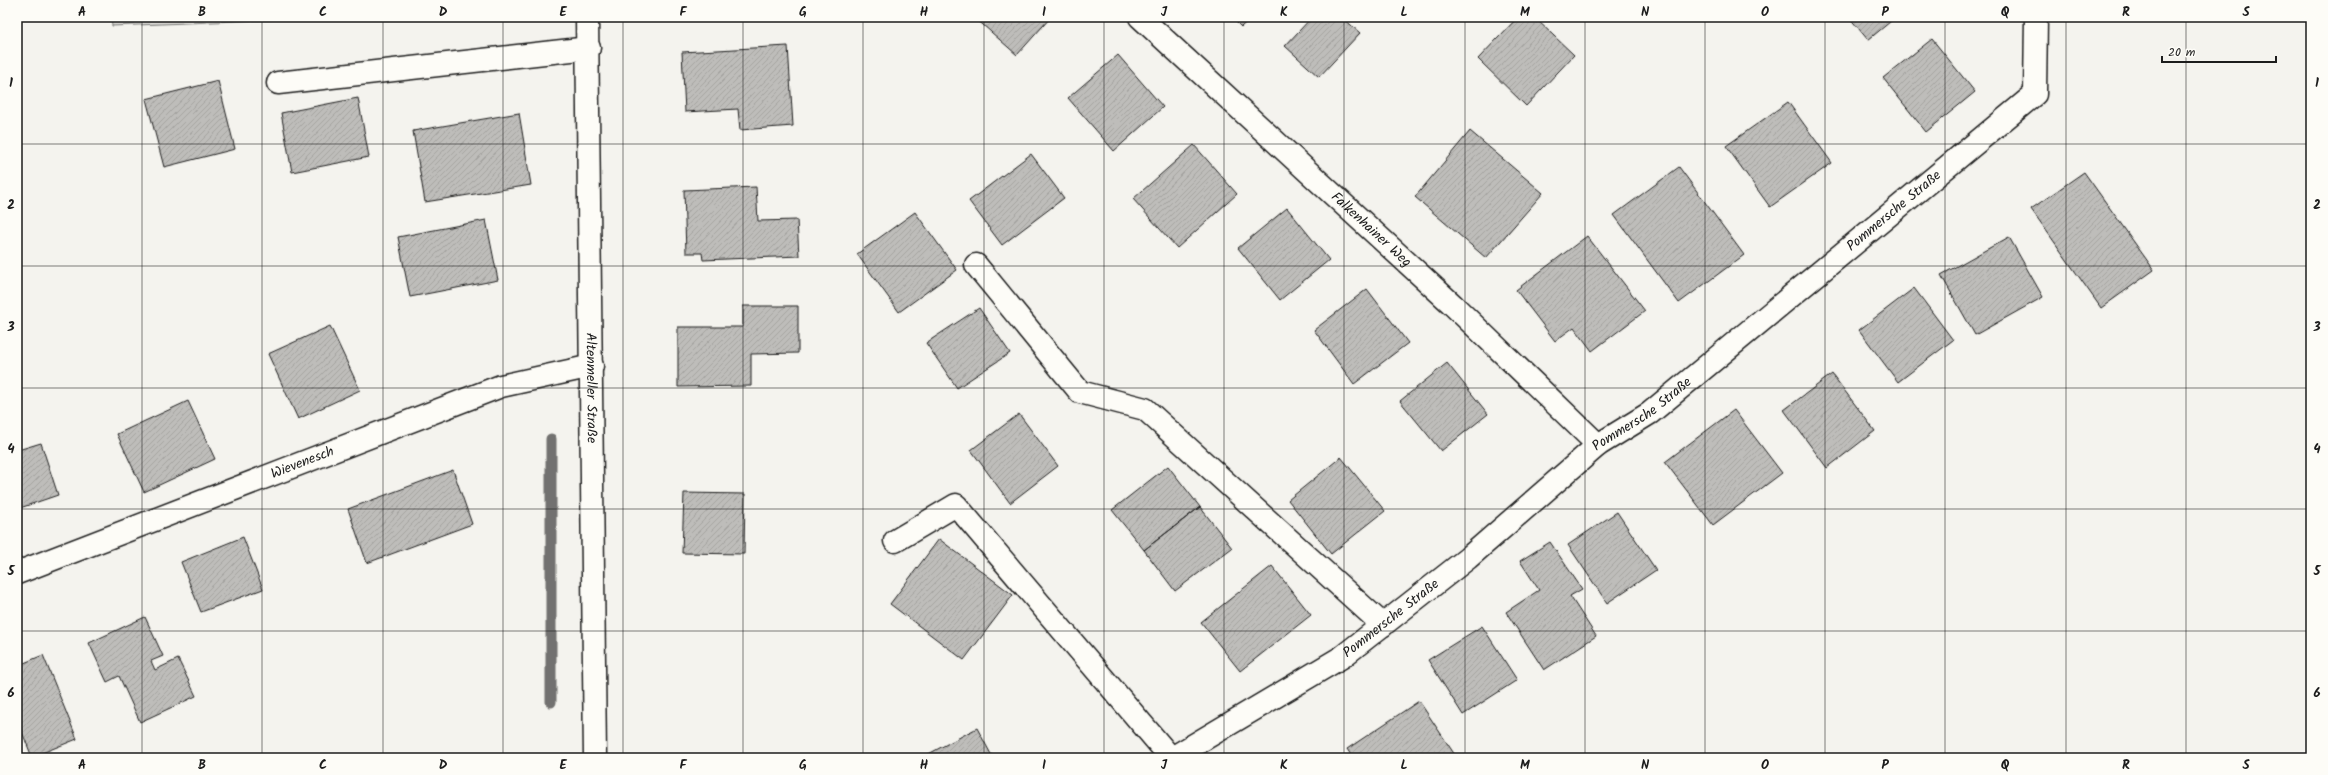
<svg xmlns="http://www.w3.org/2000/svg" width="2328" height="775" viewBox="0 0 2328 775" font-family="Kalam,sans-serif">
  <defs>
    <pattern id="building-hatch" width="6" height="6" patternUnits="userSpaceOnUse"><rect width="6" height="6" fill="#bebdba"/><path d="M-1 1l2-2M0 6l6-6M5 7l2-2" fill="none" stroke="#a3a29f"/></pattern>
  </defs>
  <rect width="100%" height="100%" fill="#f4f3ee"/>
  <filter id="ink" filterUnits="userSpaceOnUse"><feTurbulence type="fractalNoise" baseFrequency=".025" numOctaves="2"/><feDisplacementMap in="SourceGraphic" scale="8" xChannelSelector="R" yChannelSelector="G"/><feConvolveMatrix kernelMatrix="1 2 1 2 8 2 1 2 1" color-interpolation-filters="sRGB"/></filter>
  <g filter="url(#ink)">
    <!-- green -->
    <path fill="#d4d3cf" stroke="#787876" d="M111 17H338L112 26Z"/>
    <g fill="none" stroke-linecap="round" stroke-linejoin="round">
      <!-- stream -->
      <path stroke="#72716f" stroke-width="11" d="M551 702V439"/>
    </g>
    <!-- building -->
    <path fill="url(#building-hatch)" stroke="#1c1c1c" d="M974 17H1051L1017 55Z
      M1231 17H1252L1241 27Z
      M1312 17H1342L1360 33 1319 77 1285 46Z
      M1518 17H1534L1574 55 1526 106 1478 59Z
      M1849 17H1896L1868 40Z
      M1932 39 1975 92 1926 132 1883 78Z
      M788 46 793 126 740 130 738 109 685 112 682 52Z
      M1118 55 1163 107 1114 151 1068 98Z
      M218 81 235 149 164 167 146 99Z
      M358 98 369 157 292 172 281 113Z
      M1788 102 1832 163 1770 207 1726 146Z
      M519 113 531 185 425 202 413 131Z
      M1470 131 1543 193 1486 258 1415 197Z
      M1194 145 1237 194 1177 248 1133 199Z
      M1031 154 1064 198 1002 245 969 201Z
      M1679 167 1744 255 1679 303 1614 215Z
      M2084 172 2154 270 2101 308 2031 209Z
      M756 187 758 221 797 220 799 256 703 260 702 253H686L684 190Z
      M1287 208 1329 260 1280 300 1238 248Z
      M915 212 957 270 899 312 857 254Z
      M486 220 498 280 410 297 398 237Z
      M1587 236 1645 311 1592 351 1574 327 1555 341 1516 290Z
      M2009 237 2043 297 1975 335 1941 275Z
      M1914 288 1953 340 1898 382 1859 330Z
      M1367 289 1408 343 1354 384 1314 330Z
      M743 306H798V353L751 354V386L678 387V327H743Z
      M979 308 1010 353 957 388 926 343Z
      M330 326 360 390 298 419 268 354Z
      M1447 363 1488 414 1441 451 1400 401Z
      M1832 374 1875 431 1827 468 1784 410Z
      M188 401 215 459 144 492 117 434Z
      M1734 410 1782 473 1713 525 1665 462Z
      M1019 414 1058 466 1010 503 971 450Z
      M41 443 58 495 17 509V446L18 450Z
      M1341 457 1385 511 1331 554 1288 500Z
      M1168 466 1200 507 1144 550 1112 510Z
      M453 470 472 524 367 563 348 509Z
      M684 493 745 494 744 554 682 553Z
      M1200 507 1232 548 1175 591 1144 550Z
      M1617 512 1656 570 1607 603 1568 545Z
      M243 537 263 589 201 612 181 562Z
      M939 539 1013 595 964 660 890 604Z
      M1550 542 1582 589 1570 596 1596 636 1544 670 1506 612 1539 590 1520 561Z
      M1272 566 1311 615 1240 671 1201 622Z
      M145 617 163 656 151 661 155 670 178 659 196 696 140 722 119 676 107 682 89 643Z
      M1482 626 1517 680 1463 715 1428 660Z
      M43 655 77 739 32 757 20 727 17 728V666Z
      M1419 701 1455 755 1451 758H1353L1347 749Z
      M977 728 993 758H921Z"/>
    <g fill="none" stroke-linecap="round" stroke-linejoin="round">
      <defs>
        <path id="service" d="M278 83 589 48
          M976 265 1080 392 1145 409 1383 625
          M895 541 956 505 1171 758"/>
        <g id="minor">
          <path id="s1" d="M1140 17 1453 305 1598 445"/>
          <path id="s2" d="M17 573 501 386 592 366"/>
          <path id="s3" d="M1172 758 1342 657 1468 558 1598 445 1650 413 2035 94 2036 17"/>
        </g>
        <g id="tertiary">
          <path id="s4" d="M587 17 595 758"/>
        </g>
      </defs>
      <!-- service casing -->
      <use href="#service" stroke="#1c1c1c" stroke-width="25"/>
      <!-- minor casing -->
      <use href="#minor" stroke="#1c1c1c" stroke-width="25"/>
      <!-- tertiary casing -->
      <use href="#tertiary" stroke="#1c1c1c" stroke-width="25"/>
      <!-- service -->
      <use href="#service" stroke="#fdfcf7" stroke-width="22"/>
      <!-- minor -->
      <use href="#minor" stroke="#fdfcf7" stroke-width="22"/>
      <!-- tertiary -->
      <use href="#tertiary" stroke="#fdfcf7" stroke-width="22"/>
    </g>
  </g>
  <!-- grid -->
  <path fill="none" stroke="#1c1c1c" stroke-width="1" stroke-opacity="0.55" d="M142 17V758M262 17V758M383 17V758M503 17V758M623 17V758M743 17V758M863 17V758M984 17V758M1104 17V758M1224 17V758M1344 17V758M1465 17V758M1585 17V758M1705 17V758M1825 17V758M1945 17V758M2066 17V758M2186 17V758M17 144H2311M17 266H2311M17 388H2311M17 509H2311M17 631H2311"/>
  <g text-anchor="middle" dominant-baseline="central" stroke-width="3" stroke-linejoin="round" paint-order="stroke">
    <!-- street labels -->
    <g font-size="14" fill="#1c1c1c" stroke="#fdfcf7">
      <text stroke="none"><textPath href="#s3" startOffset="908">Pommersche Straße</textPath></text>
      <text stroke="none"><textPath href="#s1" startOffset="314">Falkenhainer Weg</textPath></text>
      <text stroke="none"><textPath href="#s4" startOffset="371">Altenmeller Straße</textPath></text>
      <text stroke="none"><textPath href="#s3" startOffset="584">Pommersche Straße</textPath></text>
      <text stroke="none"><textPath href="#s2" startOffset="306">Wievenesch</textPath></text>
      <text stroke="none"><textPath href="#s3" startOffset="260">Pommersche Straße</textPath></text>
    </g>
  </g>
  <!-- margin -->
  <rect width="2328" height="775" fill="none" stroke="#fdfcf7" stroke-width="44"/>
  <!-- scale -->
  <path d="M2162 56v6h114v-6" fill="none" stroke="#1c1c1c" stroke-width="2"/>
  <text x="2168" y="56" font-size="12" fill="#1c1c1c" stroke="#fdfcf7" stroke-width="3" paint-order="stroke">20 m</text>
  <rect x="22" y="22" width="2284" height="731" fill="none" stroke="#1c1c1c" stroke-width="1.5"/>
  <g font-size="13" text-anchor="middle" font-weight="bold" fill="#1c1c1c">
    <text x="82" y="16">A</text>
    <text x="202" y="16">B</text>
    <text x="323" y="16">C</text>
    <text x="443" y="16">D</text>
    <text x="563" y="16">E</text>
    <text x="683" y="16">F</text>
    <text x="803" y="16">G</text>
    <text x="924" y="16">H</text>
    <text x="1044" y="16">I</text>
    <text x="1164" y="16">J</text>
    <text x="1284" y="16">K</text>
    <text x="1404" y="16">L</text>
    <text x="1525" y="16">M</text>
    <text x="1645" y="16">N</text>
    <text x="1765" y="16">O</text>
    <text x="1885" y="16">P</text>
    <text x="2005" y="16">Q</text>
    <text x="2126" y="16">R</text>
    <text x="2246" y="16">S</text>
    <text x="11" y="87">1</text>
    <text x="2317" y="87">1</text>
    <text x="11" y="209">2</text>
    <text x="2317" y="209">2</text>
    <text x="11" y="331">3</text>
    <text x="2317" y="331">3</text>
    <text x="11" y="453">4</text>
    <text x="2317" y="453">4</text>
    <text x="11" y="575">5</text>
    <text x="2317" y="575">5</text>
    <text x="11" y="697">6</text>
    <text x="2317" y="697">6</text>
    <text x="82" y="769">A</text>
    <text x="202" y="769">B</text>
    <text x="323" y="769">C</text>
    <text x="443" y="769">D</text>
    <text x="563" y="769">E</text>
    <text x="683" y="769">F</text>
    <text x="803" y="769">G</text>
    <text x="924" y="769">H</text>
    <text x="1044" y="769">I</text>
    <text x="1164" y="769">J</text>
    <text x="1284" y="769">K</text>
    <text x="1404" y="769">L</text>
    <text x="1525" y="769">M</text>
    <text x="1645" y="769">N</text>
    <text x="1765" y="769">O</text>
    <text x="1885" y="769">P</text>
    <text x="2005" y="769">Q</text>
    <text x="2126" y="769">R</text>
    <text x="2246" y="769">S</text>
  </g>
</svg>
